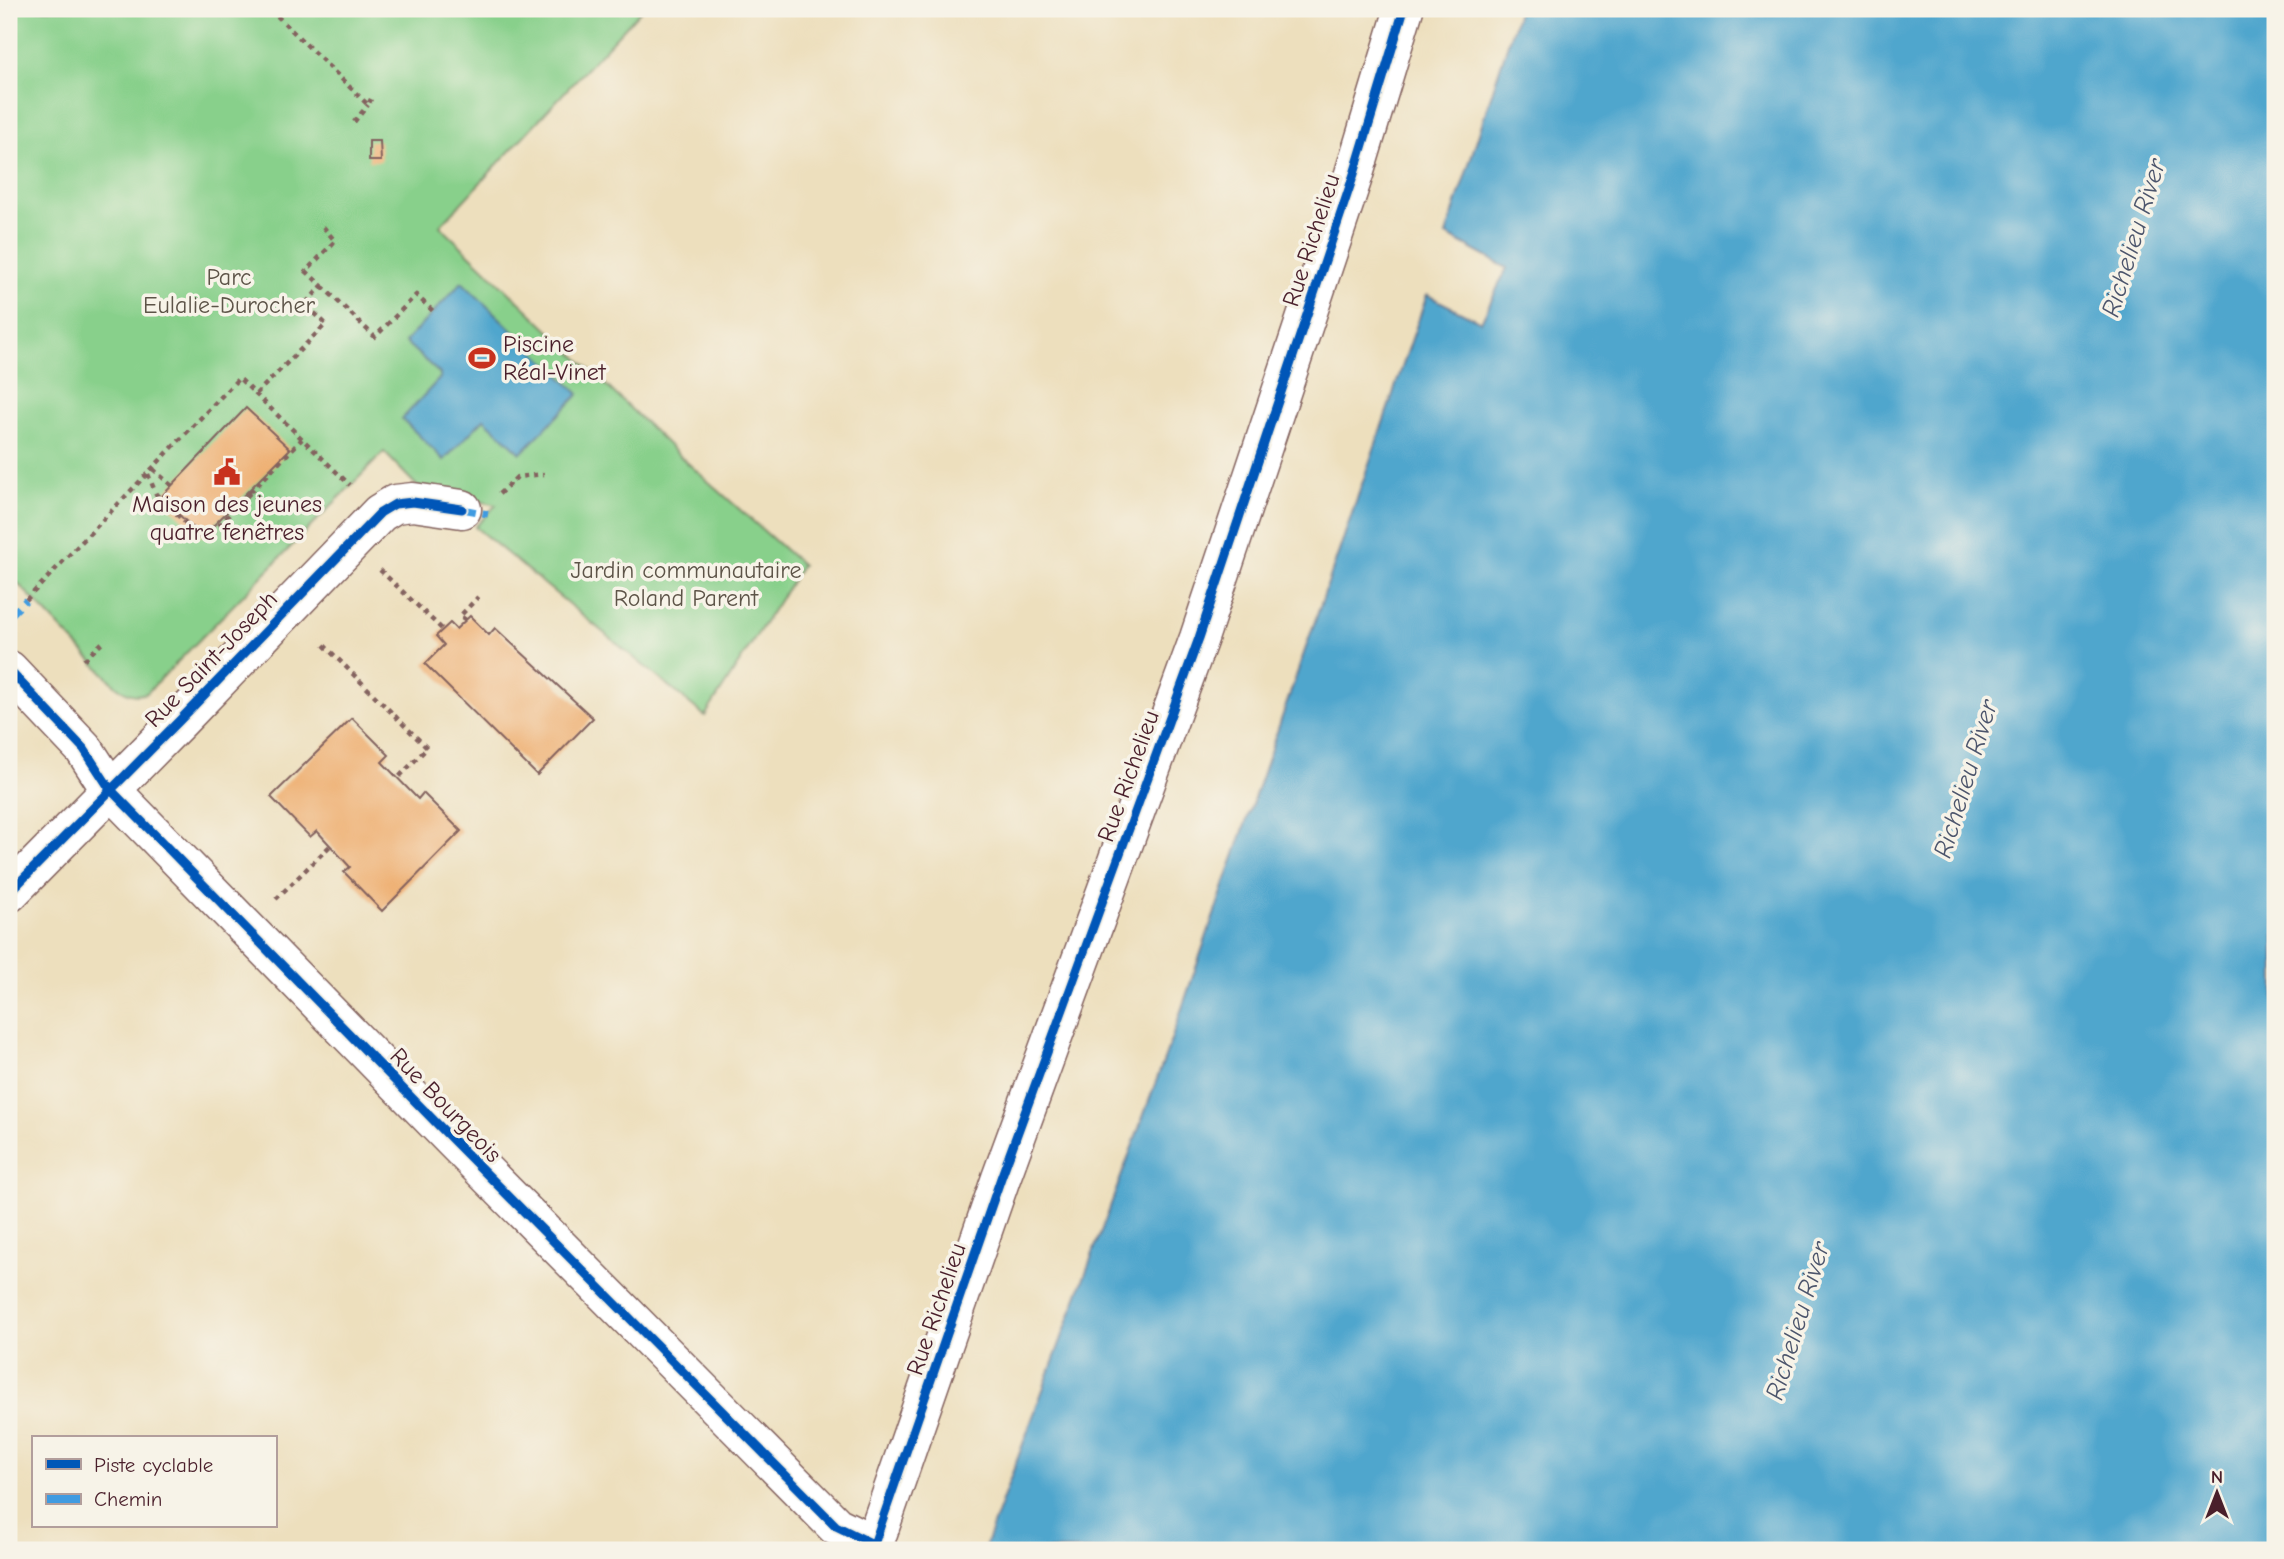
<svg xmlns="http://www.w3.org/2000/svg" width="2284" height="1559" viewBox="0 0 2284 1559" font-family="'Comic Neue',sans-serif">
  <rect width="100%" height="100%" fill="#f7f3e8"/>
  <filter id="ink" filterUnits="userSpaceOnUse"><feTurbulence type="fractalNoise" baseFrequency=".0143" numOctaves="2"/><feDisplacementMap in="SourceGraphic" scale="14" xChannelSelector="R" yChannelSelector="G"/><feConvolveMatrix kernelMatrix="1 2 1 2 8 2 1 2 1" color-interpolation-filters="sRGB"/></filter>
  <filter id="wash" filterUnits="userSpaceOnUse"><feTurbulence type="fractalNoise" baseFrequency=".00686" numOctaves="4" result="noise"/><feDisplacementMap in="SourceGraphic" scale="28" xChannelSelector="R" yChannelSelector="G"/><feGaussianBlur stdDeviation="1.57" result="paint"/><feColorMatrix in="noise" values="0 0 0 0 0 0 0 0 0 0 0 0 0 0 0 0 0 1.4 0 .05"/><feComposite in="paint" operator="in"/></filter>
  <g filter="url(#wash)">
    <rect width="100%" height="100%" fill="#eddfbd"/>
    <!-- green -->
    <path fill="#88d08b" stroke="#69785b" stroke-width="2" d="M9 9H642L440 226 682 458 802 565 705 716 475 527 496 505 418 487 384 452 147 693C135 697 128 694 117 687L9 574Z"/>
    <!-- water -->
    <path fill="#50a6cd" stroke="#4d627c" stroke-width="2" d="M1519 9H2275V1550H984L1168 1049 1427 295 1481 322 1507 268 1446 235Z
      M462 282 579 394 521 453 484 419 444 460 402 419 440 378V374L405 342Z"/>
    <g id="blocks">
      <!-- building -->
      <path fill="#eeaf71" d="M369 141H380L381 161H369Z
        M246 408 290 449 202 537 161 497Z
        M470 616 489 635 495 628 593 718 537 775 425 664 444 645 436 636 450 623 456 629Z
        M352 718 389 755 382 762 418 799 423 793 461 831 382 911 344 872 350 867 317 831 310 837 271 797Z"/>
    </g>
  </g>
  <g filter="url(#ink)">
    <use href="#blocks" fill-opacity="0" stroke="#83625e" stroke-width="2"/>
    <g fill="none" stroke-linecap="round" stroke-linejoin="round">
      <defs>
        <path id="street" d="M9 670 84 749 110 789 453 1140 836 1526 875 1545
          M9 893 180 720 380 513 395 504 413 502 462 509"/>
        <path id="secondary" d="M872 1550 1001 1178 1199 638 1354 174 1404 9"/>
      </defs>
      <!-- street casing -->
      <use href="#street" stroke="#83625e" stroke-width="41"/>
      <!-- secondary casing -->
      <use href="#secondary" stroke="#83625e" stroke-width="41"/>
      <!-- path -->
      <path stroke="#83625e" stroke-width="4.5" stroke-dasharray="5 5" stroke-linecap="butt" d="M270 9 368 105 371 99
        M354 122 368 105
        M322 286 375 337 416 295 434 312
        M256 394 326 324 305 304 322 286 306 271 335 241 320 223
        M153 469 172 486
        M148 474 156 494 204 541 251 492
        M499 494 517 477 544 474
        M259 499 251 492 302 439
        M380 570 443 630
        M26 600 239 378 350 485
        M466 620 460 616 478 597
        M324 645 427 748 398 778
        M84 660 102 643
        M276 899 330 846"/>
      <!-- street -->
      <use href="#street" stroke="#fff" stroke-width="38"/>
      <!-- secondary -->
      <use href="#secondary" stroke="#fff" stroke-width="38"/>
      <!-- quiet -->
      <path stroke="#409be1" stroke-width="7" stroke-dasharray="14 7" stroke-linecap="butt" d="M462 509 488 514
        M9 617 26 600"/>
      <defs>
        <path id="cycleway" d="M9 670 84 749 110 789 453 1140 836 1526 875 1545
          M9 893 180 720 380 513 395 504 413 502 462 509
          M872 1550 1001 1178 1199 638 1354 174 1404 9"/>
      </defs>
      <!-- cycleway casing -->
      <use href="#cycleway" stroke="#f7f3e8" stroke-width="13"/>
      <!-- cycleway -->
      <use href="#cycleway" stroke="#0057b8" stroke-width="9"/>
    </g>
  </g>
  <!-- icons -->
  <defs>
    <symbol id="stadium-bare" viewBox="-9 -9 18 18"><path d="M0-5a6.5 5 0 1 0 0 10a6.5 5 0 1 0 0-10ZM-3.5-1.8h7v3.6h-7Z" fill="#c8321e" stroke="#f7f3e8" stroke-width="2.5" paint-order="stroke"/></symbol>
    <symbol id="civic-bare" viewBox="-9 -9 18 18"><path d="M-.6-6.5H3V-4.5H.6V-3L4-1V1h2V6H-6V1h2V-1L-.6-3ZM-1.2 2.5V6h2.4V2.5Z" fill="#c8321e" stroke="#f7f3e8" stroke-width="2.5" paint-order="stroke"/></symbol>
  </defs>
  <g fill-rule="evenodd">
    <use href="#stadium-bare" x="463" y="339" width="38" height="38"/>
    <use href="#civic-bare" x="208" y="453" width="38" height="38"/>
  </g>
  <g text-anchor="middle" dominant-baseline="central" stroke-width="7" stroke-linejoin="round" paint-order="stroke">
    <!-- street labels -->
    <g font-size="24" fill="#4a1f2b" stroke="#f7f3e8">
      <text transform="translate(1311 240) rotate(-72)">Rue Richelieu</text>
      <text transform="translate(211 659) rotate(-46)">Rue Saint-Joseph</text>
      <text transform="translate(1128 776) rotate(-70)">Rue Richelieu</text>
      <text transform="translate(446 1105) rotate(46)">Rue Bourgeois</text>
      <text transform="translate(936 1309) rotate(-71)">Rue Richelieu</text>
    </g>
    <!-- park labels -->
    <g font-size="24" fill="#5d5448" stroke="#f7f3e8">
      <text x="229" y="277">Parc<tspan x="229" dy="28">Eulalie-Durocher</tspan></text>
      <text x="686" y="570">Jardin communautaire<tspan x="686" dy="28">Roland Parent</tspan></text>
    </g>
    <!-- poi labels -->
    <g font-size="24" fill="#4a1f2b" stroke="#f7f3e8" text-anchor="start">
      <text x="503" y="344">Piscine<tspan x="503" dy="28">Réal-Vinet</tspan></text>
      <text x="227" y="504" text-anchor="middle">Maison des jeunes<tspan x="227" dy="28">quatre fenêtres</tspan></text>
    </g>
    <!-- water labels -->
    <g font-size="26" font-style="italic" fill="#4c556c" stroke="#f7f3e8">
      <text transform="translate(2134 238) rotate(-73)">Richelieu River</text>
      <text transform="translate(1966 779) rotate(-73)">Richelieu River</text>
      <text transform="translate(1798 1321) rotate(-73)">Richelieu River</text>
    </g>
  </g>
  <!-- margin -->
  <rect width="2284" height="1559" fill="none" stroke="#f7f3e8" stroke-width="35"/>
  <!-- legend -->
  <rect x="32" y="1436" width="245" height="91" fill="#f7f3e8" stroke="#b29e9c" stroke-width="2"/>
  <rect x="46" y="1459" width="35" height="10" fill="#0057b8" stroke="#b29e9c" stroke-width="2"/>
  <text x="94" y="1472" font-size="21" fill="#4a1f2b">Piste cyclable</text>
  <rect x="46" y="1494" width="35" height="10" fill="#409be1" stroke="#b29e9c" stroke-width="2"/>
  <text x="94" y="1506" font-size="21" fill="#4a1f2b">Chemin</text>
  <!-- north arrow -->
  <g transform="translate(2217 1493)" stroke="#f7f3e8" stroke-width="5" paint-order="stroke">
  <path d="M0-5L12 26L0 18L-12 26Z" fill="#4a1f2b"/>
  <text y="-10" font-size="19" font-weight="bold" text-anchor="middle" fill="#4a1f2b">N</text>
  </g>
</svg>
